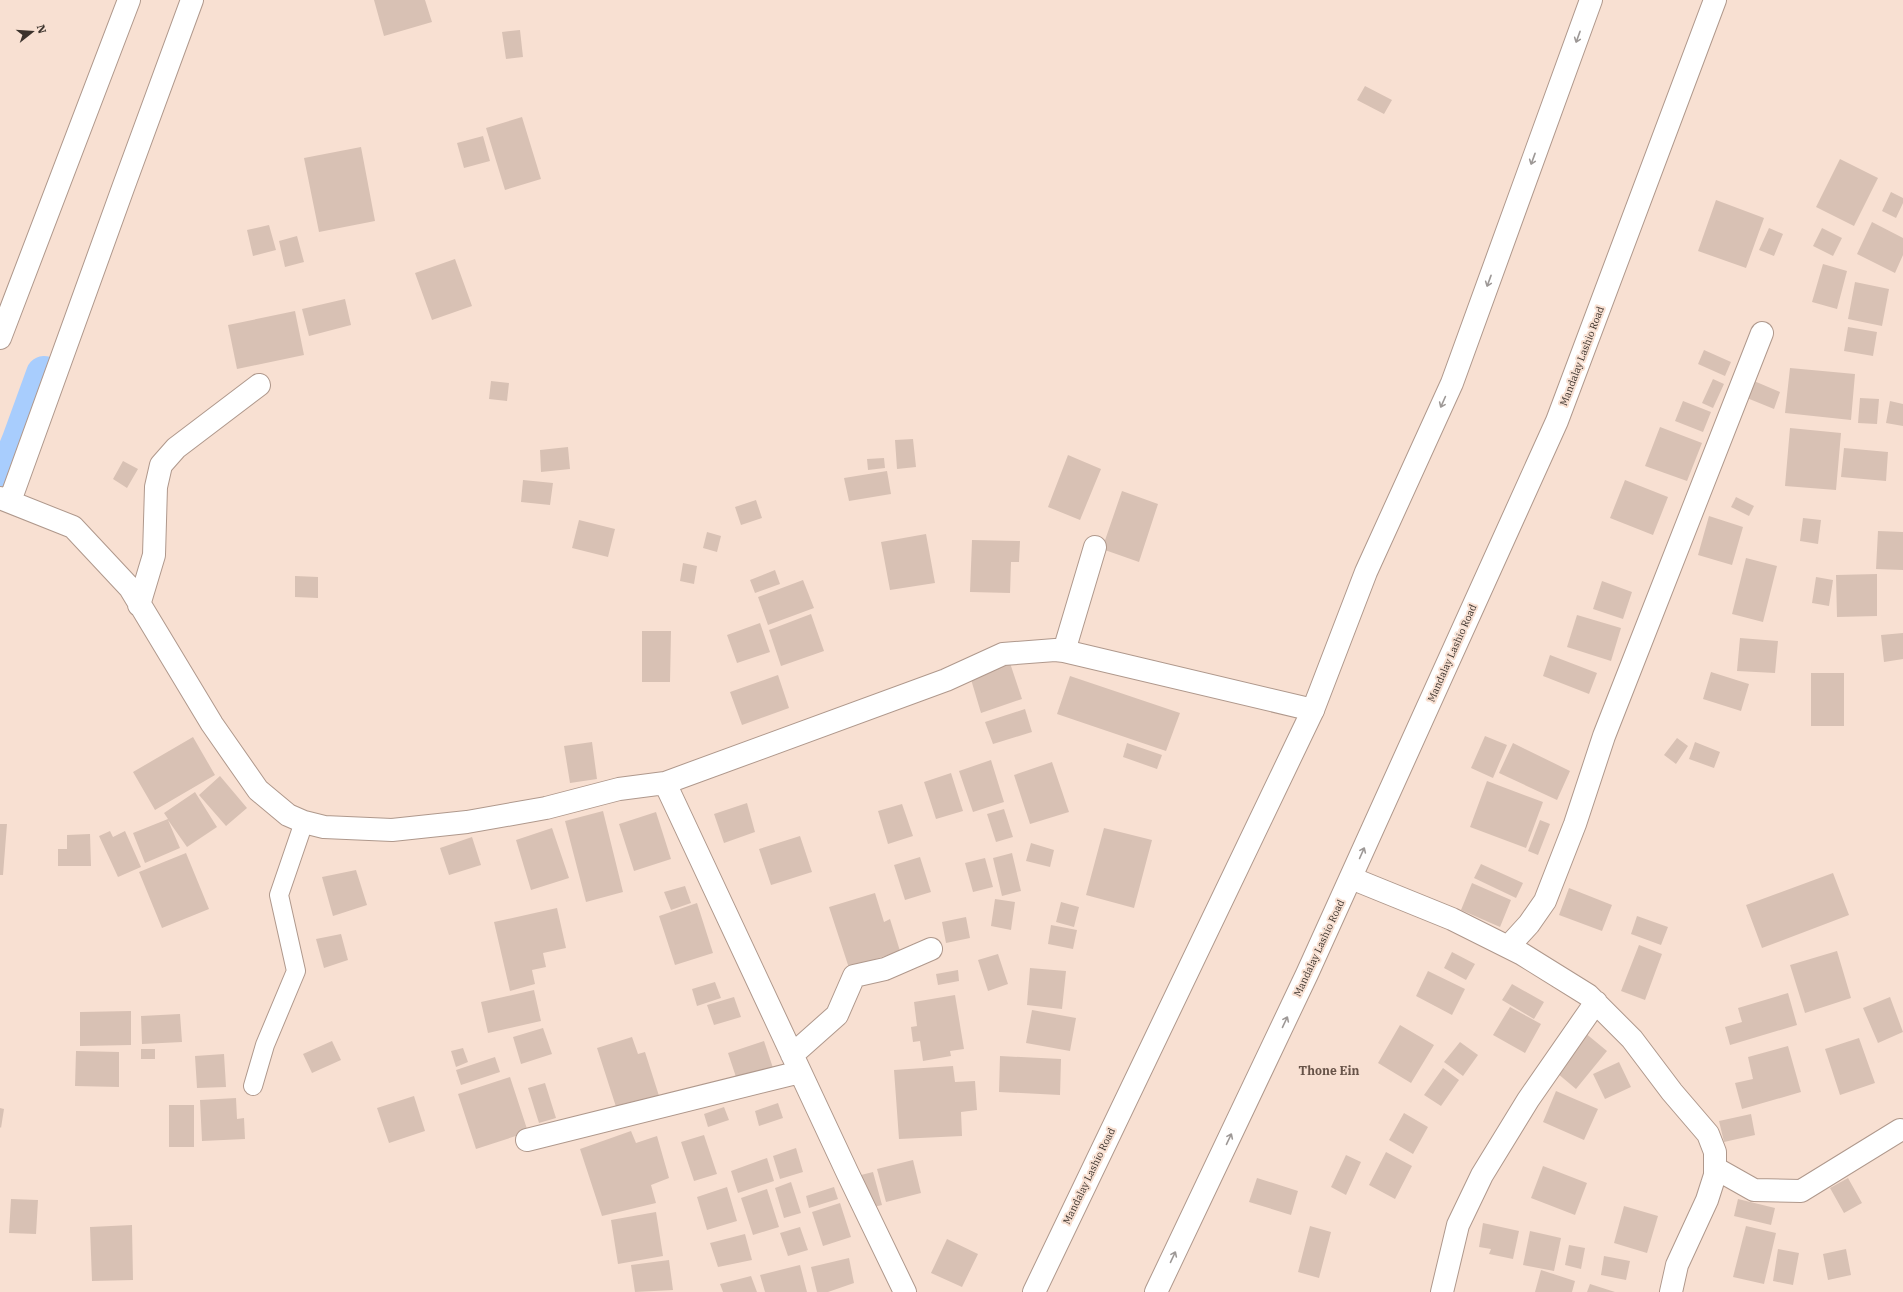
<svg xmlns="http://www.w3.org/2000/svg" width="1903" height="1292" viewBox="0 0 1903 1292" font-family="'IBM Plex Serif',serif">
  <rect width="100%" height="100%" fill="#f8e0d2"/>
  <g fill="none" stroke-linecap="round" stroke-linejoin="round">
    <!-- canal -->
    <path stroke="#a8cdfd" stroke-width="36" d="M0 488 20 440 44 374"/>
  </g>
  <!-- building -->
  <path fill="#d8c1b4" d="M374 0H425L432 22 384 36Z
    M520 30 523 57 506 59 502 32Z
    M1365 86 1392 100 1384 114 1357 100Z
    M522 117 541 179 505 190 486 128Z
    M483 136 490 161 464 168 457 143Z
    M361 147 375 221 319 232 304 158Z
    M1840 159 1878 178 1854 226 1816 207Z
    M1891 192 1903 198V203L1896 218 1882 211Z
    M1716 200 1764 218 1746 268 1698 251Z
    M1872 222 1903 238V255L1895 273 1857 254Z
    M269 225 276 250 253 256 247 230Z
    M1769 228 1783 234 1774 256 1759 250Z
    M1822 228 1842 238 1833 256 1813 246Z
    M297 236 304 262 285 267 279 241Z
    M455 259 472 306 432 320 415 273Z
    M1823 264 1847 271 1837 309 1812 302Z
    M1855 282 1889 289 1882 326 1848 319Z
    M345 299 351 325 309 336 302 309Z
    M295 311 304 355 237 369 228 325Z
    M1848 327 1877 332 1873 356 1844 351Z
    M1704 350 1731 362 1725 376 1698 364Z
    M1790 368 1855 374 1851 420 1785 413Z
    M1713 379 1724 384 1713 408 1702 403Z
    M491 381 509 383 507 401 489 399Z
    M1754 381 1780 392 1774 409 1747 398Z
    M1860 398 1879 399 1877 424 1858 423Z
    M1683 401 1711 412 1703 432 1675 421Z
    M1890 401 1903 404V426L1886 423Z
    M1660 427 1702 443 1687 481 1645 466Z
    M1790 428 1841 433 1836 490 1785 486Z
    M913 439 916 467 897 469 895 440Z
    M568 447 570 469 541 472 540 450Z
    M1844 448 1888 452 1886 481 1841 477Z
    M1068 455 1101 469 1080 520 1048 507Z
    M884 458 885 468 868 470 867 459Z
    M123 461 138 469 127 488 113 479Z
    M887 471 891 494 849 501 844 478Z
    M523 480 553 483 550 505 521 502Z
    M1625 480 1668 497 1653 535 1610 518Z
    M1122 491 1158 504 1139 562 1102 549Z
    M1736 497 1754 506 1749 516 1731 507Z
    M756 500 762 518 741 525 735 507Z
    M1709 516 1743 527 1732 565 1698 555Z
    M1803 518 1821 520 1818 544 1800 541Z
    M579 520 615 529 608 557 572 548Z
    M1878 531 1903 532V570L1876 569Z
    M707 532 721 536 717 552 703 548Z
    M926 534 935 583 890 590 881 542Z
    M972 540 1020 541 1019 562H1011L1010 593 970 592Z
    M1746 558 1777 566 1763 622 1732 614Z
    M683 563 697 566 694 584 680 581Z
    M775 570 780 584 755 593 750 580Z
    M1877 574V616L1837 617 1836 575Z
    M295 576 318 577V598L295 597Z
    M1816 577 1833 580 1829 606 1812 603Z
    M803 580 814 608 768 625 758 597Z
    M1602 581 1632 592 1623 619 1593 609Z
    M811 614 824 651 781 666 769 630Z
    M1577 615 1621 628 1611 661 1567 647Z
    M760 623 770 652 737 663 727 635Z
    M642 631H671L670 682H642Z
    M1903 633V659L1884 662 1881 635Z
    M1740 638 1778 641 1775 673 1737 671Z
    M1550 655 1597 673 1589 694 1543 676Z
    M1010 663 1022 699 981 713 970 676Z
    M1711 672 1749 684 1741 711 1703 699Z
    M1811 673H1844V726H1811Z
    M778 675 789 708 742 725 730 692Z
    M1070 676 1180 713 1166 751 1057 714Z
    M1025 709 1032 732 993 744 985 722Z
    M1485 736 1507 745 1493 778 1471 768Z
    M193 737 215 775 155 810 133 772Z
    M1677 738 1688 746 1676 764 1664 755Z
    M592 742 597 779 570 783 564 746Z
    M1695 742 1720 752 1714 768 1689 759Z
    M1127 743 1162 755 1157 769 1123 757Z
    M1513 743 1570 771 1557 800 1499 773Z
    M991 760 1004 802 973 812 959 771Z
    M1052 762 1069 812 1030 824 1014 775Z
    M951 773 963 811 936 819 924 782Z
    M220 776 247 808 226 826 199 795Z
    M1487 781 1543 802 1526 848 1470 827Z
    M195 792 217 827 187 847 168 820 180 848 145 863 133 833 168 819 164 813Z
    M747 803 755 832 724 843 714 814Z
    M902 804 913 836 888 844 878 811Z
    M1004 809 1013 837 996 842 987 814Z
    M603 811 623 892 586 902 565 821Z
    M656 812 671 859 634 871 619 824Z
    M1540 820 1550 824 1538 855 1528 851Z
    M0 824H7L3 875H0Z
    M552 828 569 878 531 890 516 840Z
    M1104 828 1152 840 1134 908 1086 895Z
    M110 831 113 837 125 831 141 867 118 877 99 836Z
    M90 834 91 866H58V849H67V835Z
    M800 836 812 872 771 885 759 849Z
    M472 837 481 865 449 875 440 848Z
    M1031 843 1054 850 1050 867 1026 861Z
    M186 853 209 909 162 928 139 872Z
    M1012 853 1021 891 1002 896 993 858Z
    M920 857 931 892 905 900 894 865Z
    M985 858 993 887 973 892 965 863Z
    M1481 864 1523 883 1516 898 1474 878Z
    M356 870 367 905 333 916 322 877Z
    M1833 873 1849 915 1762 948 1746 905Z
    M1472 883 1511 900 1500 927 1461 910Z
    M685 886 691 903 671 910 664 892Z
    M1569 888 1612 905 1602 931 1559 915Z
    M875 893 884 922 890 919 900 951 849 968 829 907Z
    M995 899 1015 902 1011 930 991 926Z
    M1061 902 1079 907 1074 927 1056 922Z
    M697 903 713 953 675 965 659 916Z
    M557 908 566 948 543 953 546 967 532 970 535 984 510 991 494 922Z
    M1637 916 1668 927 1661 945 1631 934Z
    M966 917 970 938 946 943 942 922Z
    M1051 925 1077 930 1073 949 1048 944Z
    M341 934 348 960 324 968 316 939Z
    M1639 945 1662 954 1645 1000 1621 991Z
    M1837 951 1851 998 1805 1013 1790 965Z
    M1452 952 1475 964 1466 980 1444 968Z
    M998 954 1008 984 988 991 978 960Z
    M1030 968 1066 971 1062 1009 1027 1005Z
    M958 970 959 981 938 985 936 974Z
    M1428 971 1465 989 1452 1015 1416 996Z
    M715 982 721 998 697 1006 692 989Z
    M1512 984 1544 1002 1534 1019 1502 1000Z
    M534 990 541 1021 488 1033 481 1002Z
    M1788 993 1797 1025 1730 1045 1725 1027 1742 1022 1738 1008Z
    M955 995 964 1049 950 1051 951 1056 923 1061 920 1041 913 1042 911 1027 917 1026 914 1002Z
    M734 997 741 1017 714 1025 707 1005Z
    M1890 997 1903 1032 1878 1043 1863 1008Z
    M1510 1007 1541 1024 1525 1053 1493 1035Z
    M1032 1010 1076 1018 1070 1051 1026 1043Z
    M131 1011V1045L80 1046V1012Z
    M180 1014 182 1042 142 1044 141 1016Z
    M1400 1025 1434 1045 1411 1083 1378 1063Z
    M543 1028 552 1054 521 1064 513 1037Z
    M1584 1032 1607 1051 1576 1089 1557 1073Z
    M632 1037 638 1054 645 1052 660 1099 618 1113 597 1048Z
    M1859 1038 1875 1083 1840 1095 1825 1049Z
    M332 1041 341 1060 312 1073 303 1054Z
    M764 1041 773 1068 737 1080 728 1053Z
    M1460 1042 1478 1055 1463 1076 1444 1062Z
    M1788 1046 1801 1092 1742 1109 1735 1083 1753 1079 1748 1057Z
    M463 1048 468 1062 456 1067 451 1051Z
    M141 1049H155V1059H141Z
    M76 1051 119 1052V1087L75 1086Z
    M224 1054 226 1087 197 1088 195 1056Z
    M1000 1056 1061 1059 1060 1095 999 1092Z
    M495 1057 500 1072 461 1085 456 1070Z
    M1619 1062 1631 1087 1605 1099 1593 1074Z
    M953 1066 955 1082 975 1081 977 1110 961 1112 962 1136 899 1139 894 1070Z
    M1443 1068 1459 1080 1441 1106 1424 1095Z
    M510 1077 528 1132 476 1149 458 1094Z
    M545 1083 556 1118 539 1123 528 1088Z
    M1556 1091 1598 1109 1584 1140 1543 1122Z
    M414 1096 425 1131 389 1143 377 1108Z
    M236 1098 237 1119 244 1118 245 1139 202 1141 200 1100Z
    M778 1103 783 1118 759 1126 755 1111Z
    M169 1105H194V1147H169Z
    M724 1107 729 1120 708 1127 704 1114Z
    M0 1108 4 1109 1 1128 0 1127Z
    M1404 1113 1428 1127 1413 1154 1389 1140Z
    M1751 1114 1755 1135 1724 1142 1719 1121Z
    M631 1131 636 1143 657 1136 669 1178 651 1185 656 1203 602 1216 580 1149Z
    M704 1135 717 1174 694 1181 681 1142Z
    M796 1148 803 1172 780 1179 773 1156Z
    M1386 1152 1412 1166 1395 1199 1369 1185Z
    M1346 1155 1361 1162 1346 1195 1331 1187Z
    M767 1158 774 1181 738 1193 731 1171Z
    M913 1160 921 1193 886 1202 877 1169Z
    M1543 1166 1587 1183 1575 1215 1531 1198Z
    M873 1172 882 1205 869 1208 861 1175Z
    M1257 1178 1298 1191 1291 1215 1249 1202Z
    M1848 1178 1862 1203 1844 1213 1830 1188Z
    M791 1182 801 1213 784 1218 775 1188Z
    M727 1187 737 1221 707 1230 697 1197Z
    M834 1187 838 1199 809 1208 806 1196Z
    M767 1189 779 1227 753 1235 741 1198Z
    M11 1199 38 1200 36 1234 9 1233Z
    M1738 1199 1775 1208 1771 1225 1734 1216Z
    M840 1203 851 1237 823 1246 812 1212Z
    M1624 1206 1658 1216 1647 1253 1614 1243Z
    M656 1212 663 1256 618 1264 611 1220Z
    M1483 1223 1519 1231 1513 1259 1489 1254 1491 1249 1479 1247Z
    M132 1225 133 1280 92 1281 90 1227Z
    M1310 1226 1331 1232 1319 1278 1298 1272Z
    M1746 1226 1776 1233 1764 1284 1733 1277Z
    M800 1227 808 1250 788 1256 780 1233Z
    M1530 1231 1561 1238 1554 1271 1523 1265Z
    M745 1234 752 1260 718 1267 710 1243Z
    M947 1239 978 1254 962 1287 931 1273Z
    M1569 1245 1585 1248 1581 1269 1565 1265Z
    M1778 1249 1799 1253 1793 1285 1773 1281Z
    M1846 1249 1851 1275 1828 1280 1823 1254Z
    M1604 1256 1630 1261 1626 1280 1601 1275Z
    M849 1258 854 1283 828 1292H817L811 1267Z
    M669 1260 673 1290 635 1292 631 1265Z
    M800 1265 807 1292H765L760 1275Z
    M1541 1270 1575 1281 1572 1292H1535Z
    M751 1276 757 1292H723L720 1284Z
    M1590 1284 1615 1292H1587Z"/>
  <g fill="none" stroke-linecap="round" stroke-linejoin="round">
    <defs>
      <path id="service" d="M253 1086 265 1045 296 971 279 895 304 822"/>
      <path id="minor" d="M0 338 129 0
        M0 498 73 527 130 588 212 724 258 790 288 815 304 822 324 827 392 830 467 822 546 808 619 789 665 783 946 680 1003 654 1055 650 1064 651 1313 710
        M10 501 123 188 192 0
        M139 605 154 555 156 487 161 465 176 448 259 385
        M1064 651 1095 547
        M665 783 848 1174 905 1292
        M1351 878 1452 919 1522 954 1588 995 1632 1039 1672 1092 1708 1134 1715 1152V1175L1707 1200 1677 1265 1671 1292
        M1508 947 1529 924 1545 901 1575 824 1604 736 1762 333
        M792 1055 837 1015 854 976 885 969 931 949
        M527 1140 800 1072
        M1715 1168 1754 1190 1801 1191 1900 1130
        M1442 1292 1458 1225 1482 1175 1528 1100 1596 1002"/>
      <path id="trunk" d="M1034 1292 1313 710 1366 572 1452 383 1591 0
        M1156 1292 1307 974 1557 421 1715 0"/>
    </defs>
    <!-- service casing -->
    <use href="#service" stroke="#af988c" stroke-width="20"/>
    <!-- minor casing -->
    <use href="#minor" stroke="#af988c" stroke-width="24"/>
    <!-- trunk casing -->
    <use href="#trunk" stroke="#af988c" stroke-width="24"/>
    <!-- service -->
    <use href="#service" stroke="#fff" stroke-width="18"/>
    <!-- minor -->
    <use href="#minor" stroke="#fff" stroke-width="22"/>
    <!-- trunk -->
    <use href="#trunk" stroke="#fff" stroke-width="22"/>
  </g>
  <!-- one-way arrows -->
  <defs><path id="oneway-shaft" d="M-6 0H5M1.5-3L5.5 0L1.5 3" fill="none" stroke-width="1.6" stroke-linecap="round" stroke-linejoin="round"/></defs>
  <g stroke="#9d9896">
    <use href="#oneway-shaft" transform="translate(1578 37) rotate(110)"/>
    <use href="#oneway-shaft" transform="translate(1533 159) rotate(110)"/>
    <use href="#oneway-shaft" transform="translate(1489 281) rotate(110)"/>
    <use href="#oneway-shaft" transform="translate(1443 402) rotate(114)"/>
    <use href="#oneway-shaft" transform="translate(1362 853) rotate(-66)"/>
    <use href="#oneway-shaft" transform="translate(1285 1022) rotate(-65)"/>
    <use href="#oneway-shaft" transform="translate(1229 1139) rotate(-65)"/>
    <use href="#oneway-shaft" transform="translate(1173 1257) rotate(-65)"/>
  </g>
  <g text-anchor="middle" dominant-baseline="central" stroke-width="4" stroke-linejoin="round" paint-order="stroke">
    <!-- street labels -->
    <g font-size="10" fill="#3b322c" stroke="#f8e0d2">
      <text transform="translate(1582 356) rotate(-69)">Mandalay Lashio Road</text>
      <text transform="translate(1452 653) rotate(-66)">Mandalay Lashio Road</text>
      <text transform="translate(1319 948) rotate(-65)">Mandalay Lashio Road</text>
      <text transform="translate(1089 1176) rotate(-64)">Mandalay Lashio Road</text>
    </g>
    <!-- quarter labels -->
    <g font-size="12" font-weight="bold" fill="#675348" stroke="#f8e0d2">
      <text x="1329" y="1070">Thone Ein</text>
    </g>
  </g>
  <!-- north arrow -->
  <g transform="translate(32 32) rotate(73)" stroke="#f8e0d2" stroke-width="3" paint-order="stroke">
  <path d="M0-3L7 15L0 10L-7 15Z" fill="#3b322c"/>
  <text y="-6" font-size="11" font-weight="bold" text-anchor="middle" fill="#3b322c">N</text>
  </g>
</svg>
